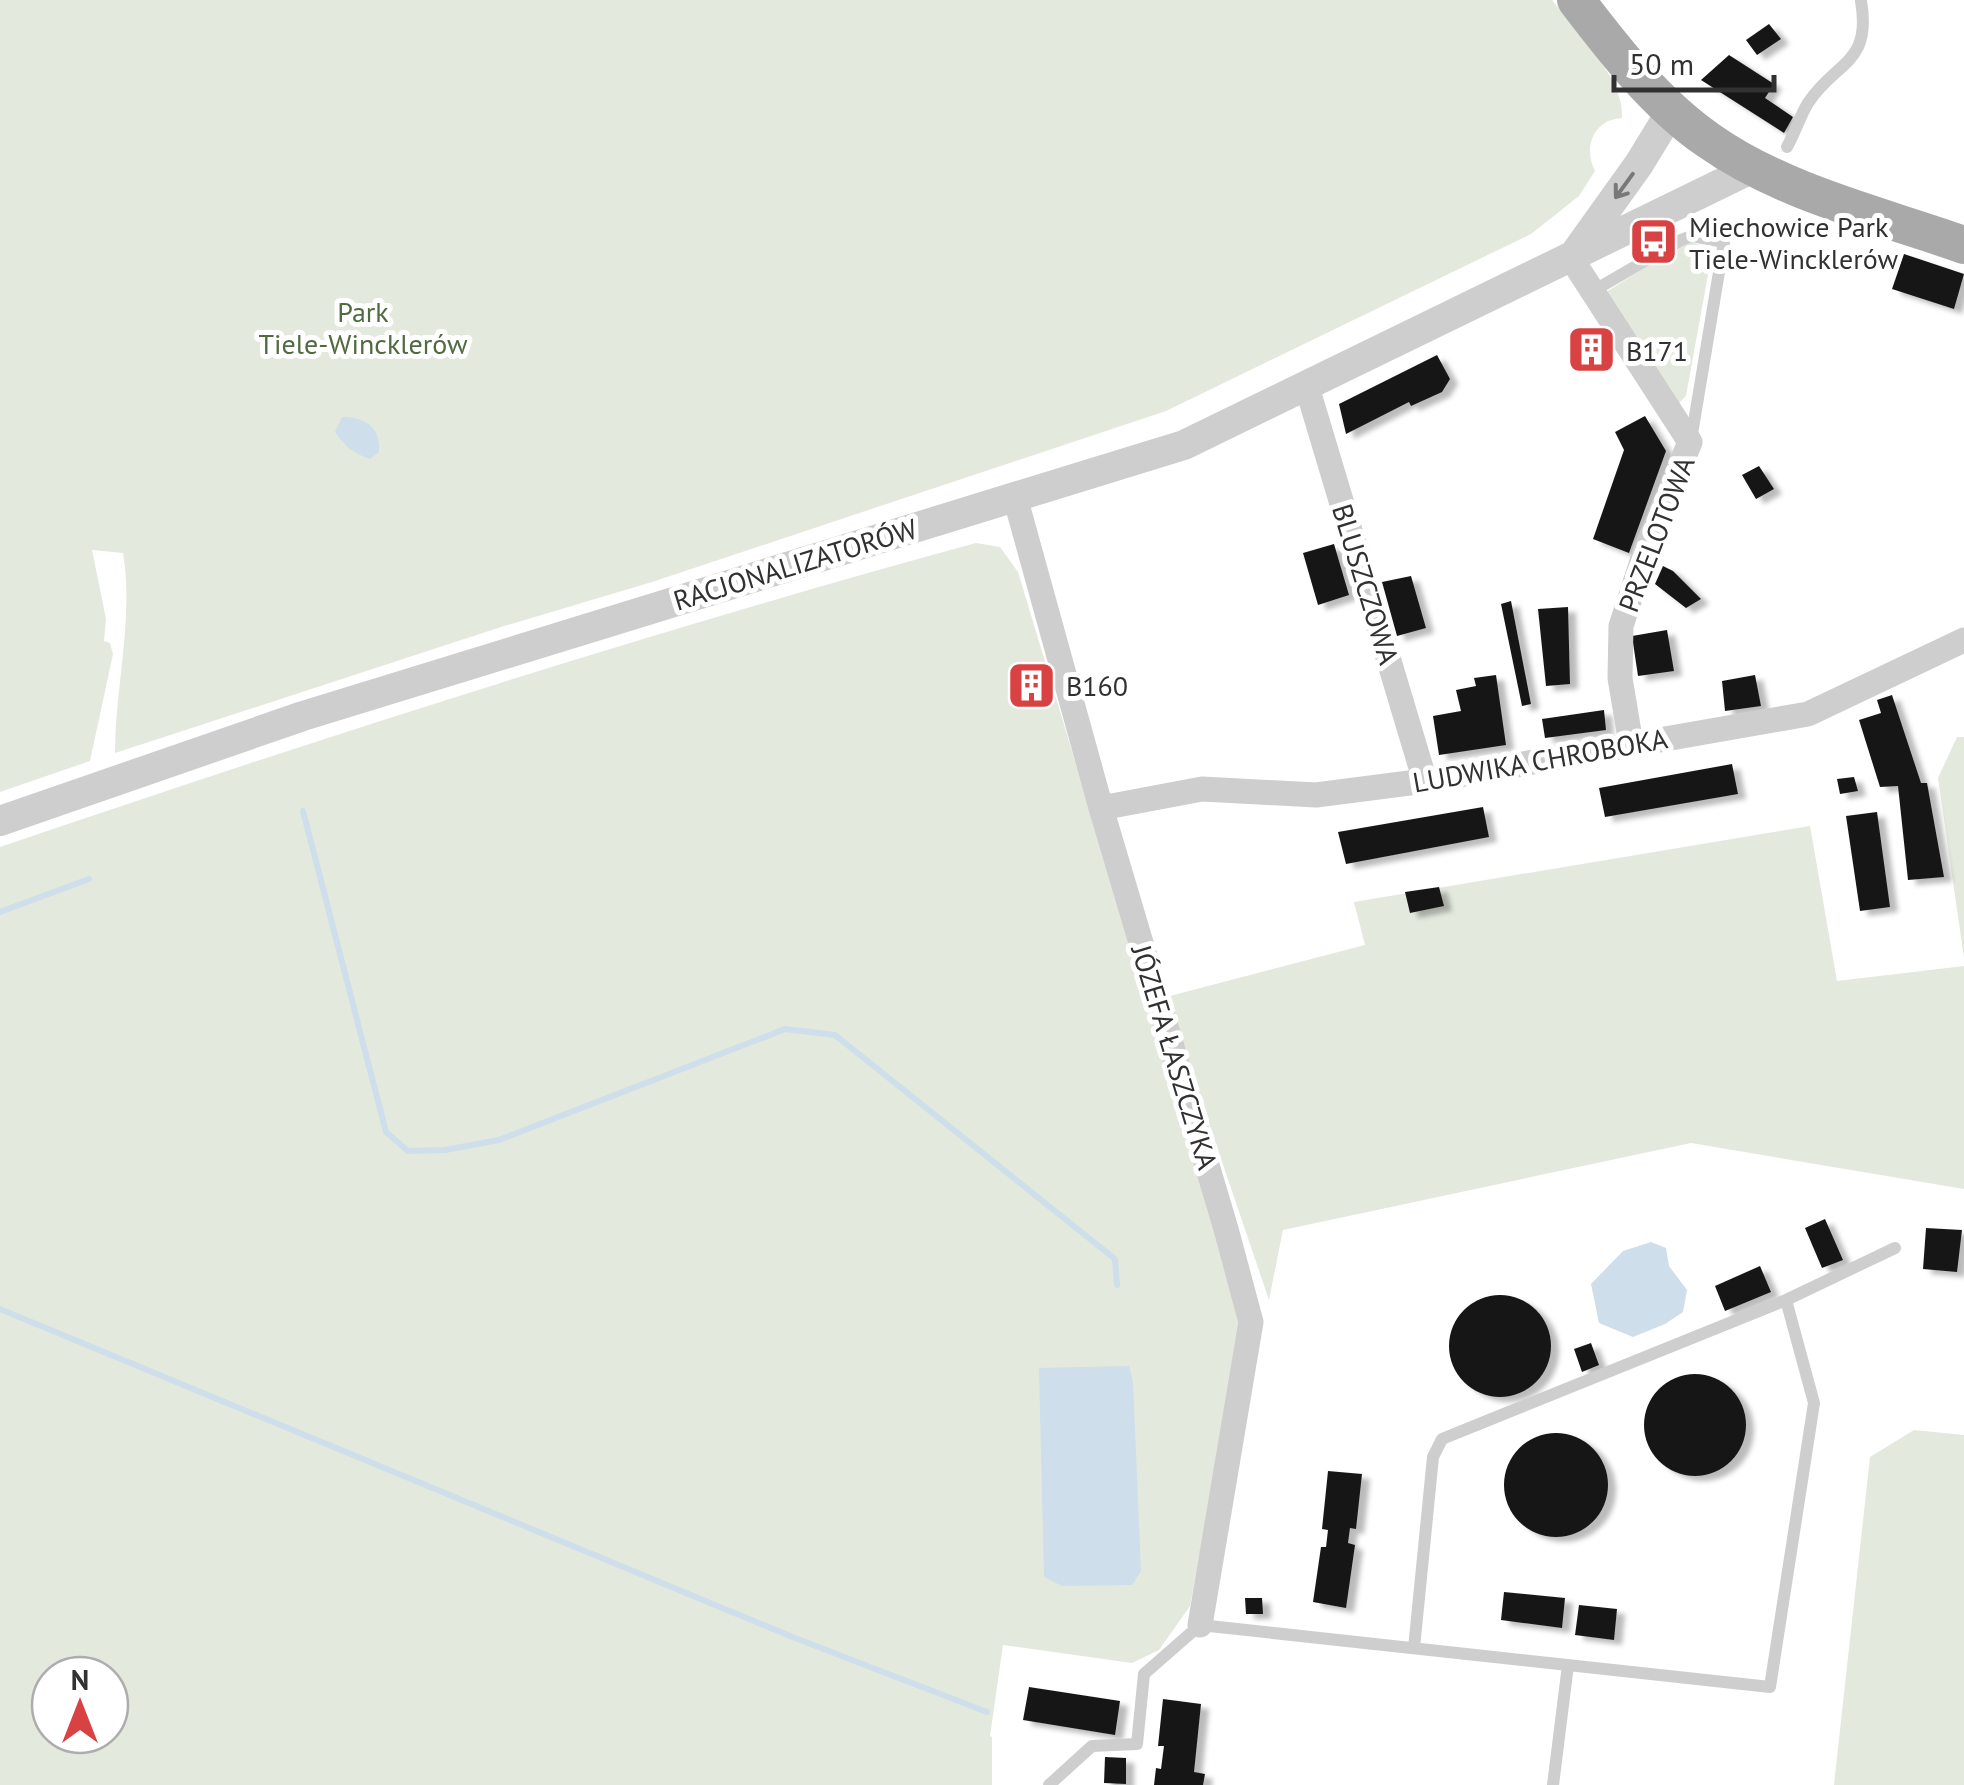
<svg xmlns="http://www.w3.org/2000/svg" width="1964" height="1785" viewBox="0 0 1964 1785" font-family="'PT Sans',sans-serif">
  <defs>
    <filter id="shadow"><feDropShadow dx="8" dy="5" stdDeviation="2.5" flood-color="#0004"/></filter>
  </defs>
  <rect width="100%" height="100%" fill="#fff"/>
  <!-- green -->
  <path fill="#e3e9dd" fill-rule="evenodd" d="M0 0H1552C1575 30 1625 79 1622 118 1593 120 1583 147 1595 171L1579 196 1531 234 1166 411 652 582 501 627 115 753C115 686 134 620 123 553L92 550 106 619 104 641 110 643 113 654 90 761 0 792Z
    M1691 242 1706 247 1711 258 1686 396 1679 403 1606 292 1680 246Z
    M976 543 1000 547 1018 572 1239 1305 1242 1326 1190 1606 1159 1650 1132 1663 1003 1645 990 1736 992 1737V1785H0V847C323 737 647 633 976 543ZM50 1675H110V1735H50Z
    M1957 737H1964V958L1938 778Z
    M1810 826 1837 981 1964 966V1189L1691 1143 1283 1230 1269 1300 1166 997 1365 945 1354 902Z
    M1914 1430 1964 1435V1785H1834L1870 1457Z"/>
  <!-- water -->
  <path fill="#cedeea" d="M342 417C366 417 381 428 379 452L370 459C355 454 344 446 335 432Z
    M1651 1242 1666 1248 1669 1266 1687 1290 1683 1312 1665 1324 1633 1337 1599 1323 1591 1284 1623 1251Z
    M1129 1366 1133 1382 1141 1571 1132 1585 1062 1586 1044 1577 1039 1368Z"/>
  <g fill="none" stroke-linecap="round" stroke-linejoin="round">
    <!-- stream -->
    <path stroke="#cedeea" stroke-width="6" d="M303 811 386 1132 408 1151 445 1150 499 1140 785 1029 835 1035 1115 1259 1117 1285
      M0 912 89 879
      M0 1309 795 1638 987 1712"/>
  </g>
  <!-- building -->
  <path fill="#181818" filter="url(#shadow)" d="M1769 24 1781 39 1757 55 1746 40Z
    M1729 55 1774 84 1765 98 1793 117 1784 133 1701 80Z
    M1904 254 1964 274 1954 309 1892 289Z
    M1598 338 1605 352 1583 362 1577 349Z
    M1437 355 1450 379 1442 392 1411 406 1409 402 1346 434 1339 404Z
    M1645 416 1666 451 1629 553 1593 539 1624 450 1615 432Z
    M1759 466 1774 489 1756 499 1742 475Z
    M1334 544 1349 595 1318 605 1303 553Z
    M1663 566 1673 571 1701 599 1686 608 1655 584Z
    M1411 576 1426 628 1397 636 1382 582Z
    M1511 601 1531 704 1522 706 1501 604Z
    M1568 607 1570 684 1546 686 1538 609Z
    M1667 630 1674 671 1638 676 1632 636Z
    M1496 675 1506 745 1439 755 1433 716 1461 711 1456 690 1476 686 1474 678Z
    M1755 675 1761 706 1725 711 1722 681Z
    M1037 676 1040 690 1025 693 1022 679Z
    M1892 695 1921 783H1927L1944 877 1908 880 1898 786 1880 787 1859 720 1881 713 1877 700Z
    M1604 710 1606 730 1545 738 1542 719Z
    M1732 764 1738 794 1605 817 1599 788Z
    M1854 777 1858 791 1840 794 1837 779Z
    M1483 807 1489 837 1346 864 1338 832Z
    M1877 812 1890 907 1860 911 1846 816Z
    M1439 887 1444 906 1410 913 1405 892Z
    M1825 1219 1843 1260 1822 1268 1805 1228Z
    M1926 1228 1962 1230 1957 1272 1923 1269Z
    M1760 1266 1771 1292 1725 1311 1715 1286Z
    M1449 1346a51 51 0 1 1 102 0a51 51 0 1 1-102 0Z
    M1591 1343 1599 1365 1582 1372 1574 1349Z
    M1644 1425a51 51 0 1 1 102 0a51 51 0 1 1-102 0Z
    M1504 1485a52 52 0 1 1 104 0a52 52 0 1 1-104 0Z
    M1328 1471 1362 1474 1356 1529 1350 1528 1348 1543 1355 1545 1346 1608 1313 1602 1321 1547H1326L1328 1530 1322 1529Z
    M1504 1592 1565 1598 1562 1628 1501 1620Z
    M1245 1598H1262L1263 1614H1246Z
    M1579 1605 1617 1609 1614 1640 1575 1635Z
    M1029 1687 1120 1701 1115 1735 1023 1720Z
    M1163 1699 1201 1704 1194 1772 1205 1774 1203 1785H1154L1156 1768 1161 1769 1164 1746H1158Z
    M1105 1757 1126 1758V1784L1104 1783Z"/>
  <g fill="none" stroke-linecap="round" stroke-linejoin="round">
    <!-- service -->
    <path stroke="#cecece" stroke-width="12" d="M1787 147C1795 133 1800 116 1808 103 1835 61 1872 65 1861 1
      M1593 291 1681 240 1692 236 1724 242 1691 440
      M1786 1300 1895 1248
      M1049 1785 1092 1746 1137 1744 1144 1674 1200 1625C1390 1645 1580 1666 1770 1687L1814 1403 1786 1300 1442 1439 1433 1457 1414 1648
      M1553 1785 1568 1665"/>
    <!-- minor -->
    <path stroke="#cecece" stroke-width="25" d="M1571 258 1690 442 1645 552 1621 626 1620 678 1631 744
      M1307 387 1425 781
      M1015 497 1101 808 1226 1229 1251 1322 1200 1625
      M1101 808 1202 789 1316 795 1425 781 1808 714 1964 640"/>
    <!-- tertiary -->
    <path stroke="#cecece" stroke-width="30" d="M1576 252 1639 164 1672 110
      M0 821 303 716 1184 445 1753 168"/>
    <!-- primary -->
    <path stroke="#a9a9a9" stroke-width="38" d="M1576 0C1614 50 1656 104 1708 140 1783 193 1879 215 1964 245"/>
  </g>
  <!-- one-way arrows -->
  <defs><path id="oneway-shaft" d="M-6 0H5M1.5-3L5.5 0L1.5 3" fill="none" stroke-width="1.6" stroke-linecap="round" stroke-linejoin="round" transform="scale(2.5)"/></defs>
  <use stroke="#787878" href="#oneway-shaft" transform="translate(1624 186) rotate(126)"/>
  <!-- icons -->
  <defs>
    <symbol id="bus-square" viewBox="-11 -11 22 22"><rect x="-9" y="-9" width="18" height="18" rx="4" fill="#d94243" stroke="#fff"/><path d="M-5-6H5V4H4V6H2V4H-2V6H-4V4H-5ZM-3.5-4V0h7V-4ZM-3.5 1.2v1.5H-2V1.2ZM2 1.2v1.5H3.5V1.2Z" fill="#fff"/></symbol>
    <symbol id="building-square" viewBox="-11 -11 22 22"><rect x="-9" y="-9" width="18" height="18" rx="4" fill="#d94243" stroke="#fff"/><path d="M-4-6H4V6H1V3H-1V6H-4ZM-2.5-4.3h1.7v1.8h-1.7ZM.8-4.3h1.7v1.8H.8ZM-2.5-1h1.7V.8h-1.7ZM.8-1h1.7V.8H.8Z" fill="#fff"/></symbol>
  </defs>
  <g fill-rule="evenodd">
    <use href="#bus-square" x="1626" y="214" width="55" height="55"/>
    <use href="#building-square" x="1564" y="322" width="55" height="55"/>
    <use href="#building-square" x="1004" y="658" width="55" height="55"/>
  </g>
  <g text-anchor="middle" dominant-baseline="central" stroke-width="10" stroke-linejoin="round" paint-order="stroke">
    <!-- poi labels -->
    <g font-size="28" fill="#313131" stroke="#fff" text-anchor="start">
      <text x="1689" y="226">Miechowice Park<tspan x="1689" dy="32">Tiele-Wincklerów</tspan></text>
      <text x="1626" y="350">B171</text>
      <text x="1066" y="685">B160</text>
    </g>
    <!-- park labels -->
    <g font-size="28" fill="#516a41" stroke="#fff">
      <text x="363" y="311">Park<tspan x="363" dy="32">Tiele-Wincklerów</tspan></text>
    </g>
    <!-- street labels -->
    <g font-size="28" fill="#313131" stroke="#fff">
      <text transform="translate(1656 534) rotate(-69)">PRZELOTOWA</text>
      <text transform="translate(795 564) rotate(-17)">RACJONALIZATORÓW</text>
      <text transform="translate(1366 584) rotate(73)">BLUSZCZOWA</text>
      <text transform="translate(1540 760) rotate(-10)">LUDWIKA CHROBOKA</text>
      <text transform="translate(1175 1057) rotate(73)">JÓZEFA ŁASZCZYKA</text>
    </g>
  </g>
  <!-- north arrow -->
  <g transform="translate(80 1705)"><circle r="48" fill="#ffffff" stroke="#adadad" stroke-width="2.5"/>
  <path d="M0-8L18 38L0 25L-18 38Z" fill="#d94243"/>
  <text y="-15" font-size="28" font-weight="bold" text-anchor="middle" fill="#313131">N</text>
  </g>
  <!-- scale -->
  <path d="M1614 75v15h160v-15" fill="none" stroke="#313131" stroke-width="5"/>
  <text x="1629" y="75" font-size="30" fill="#313131" stroke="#ffffff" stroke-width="8" paint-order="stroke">50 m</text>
</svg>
